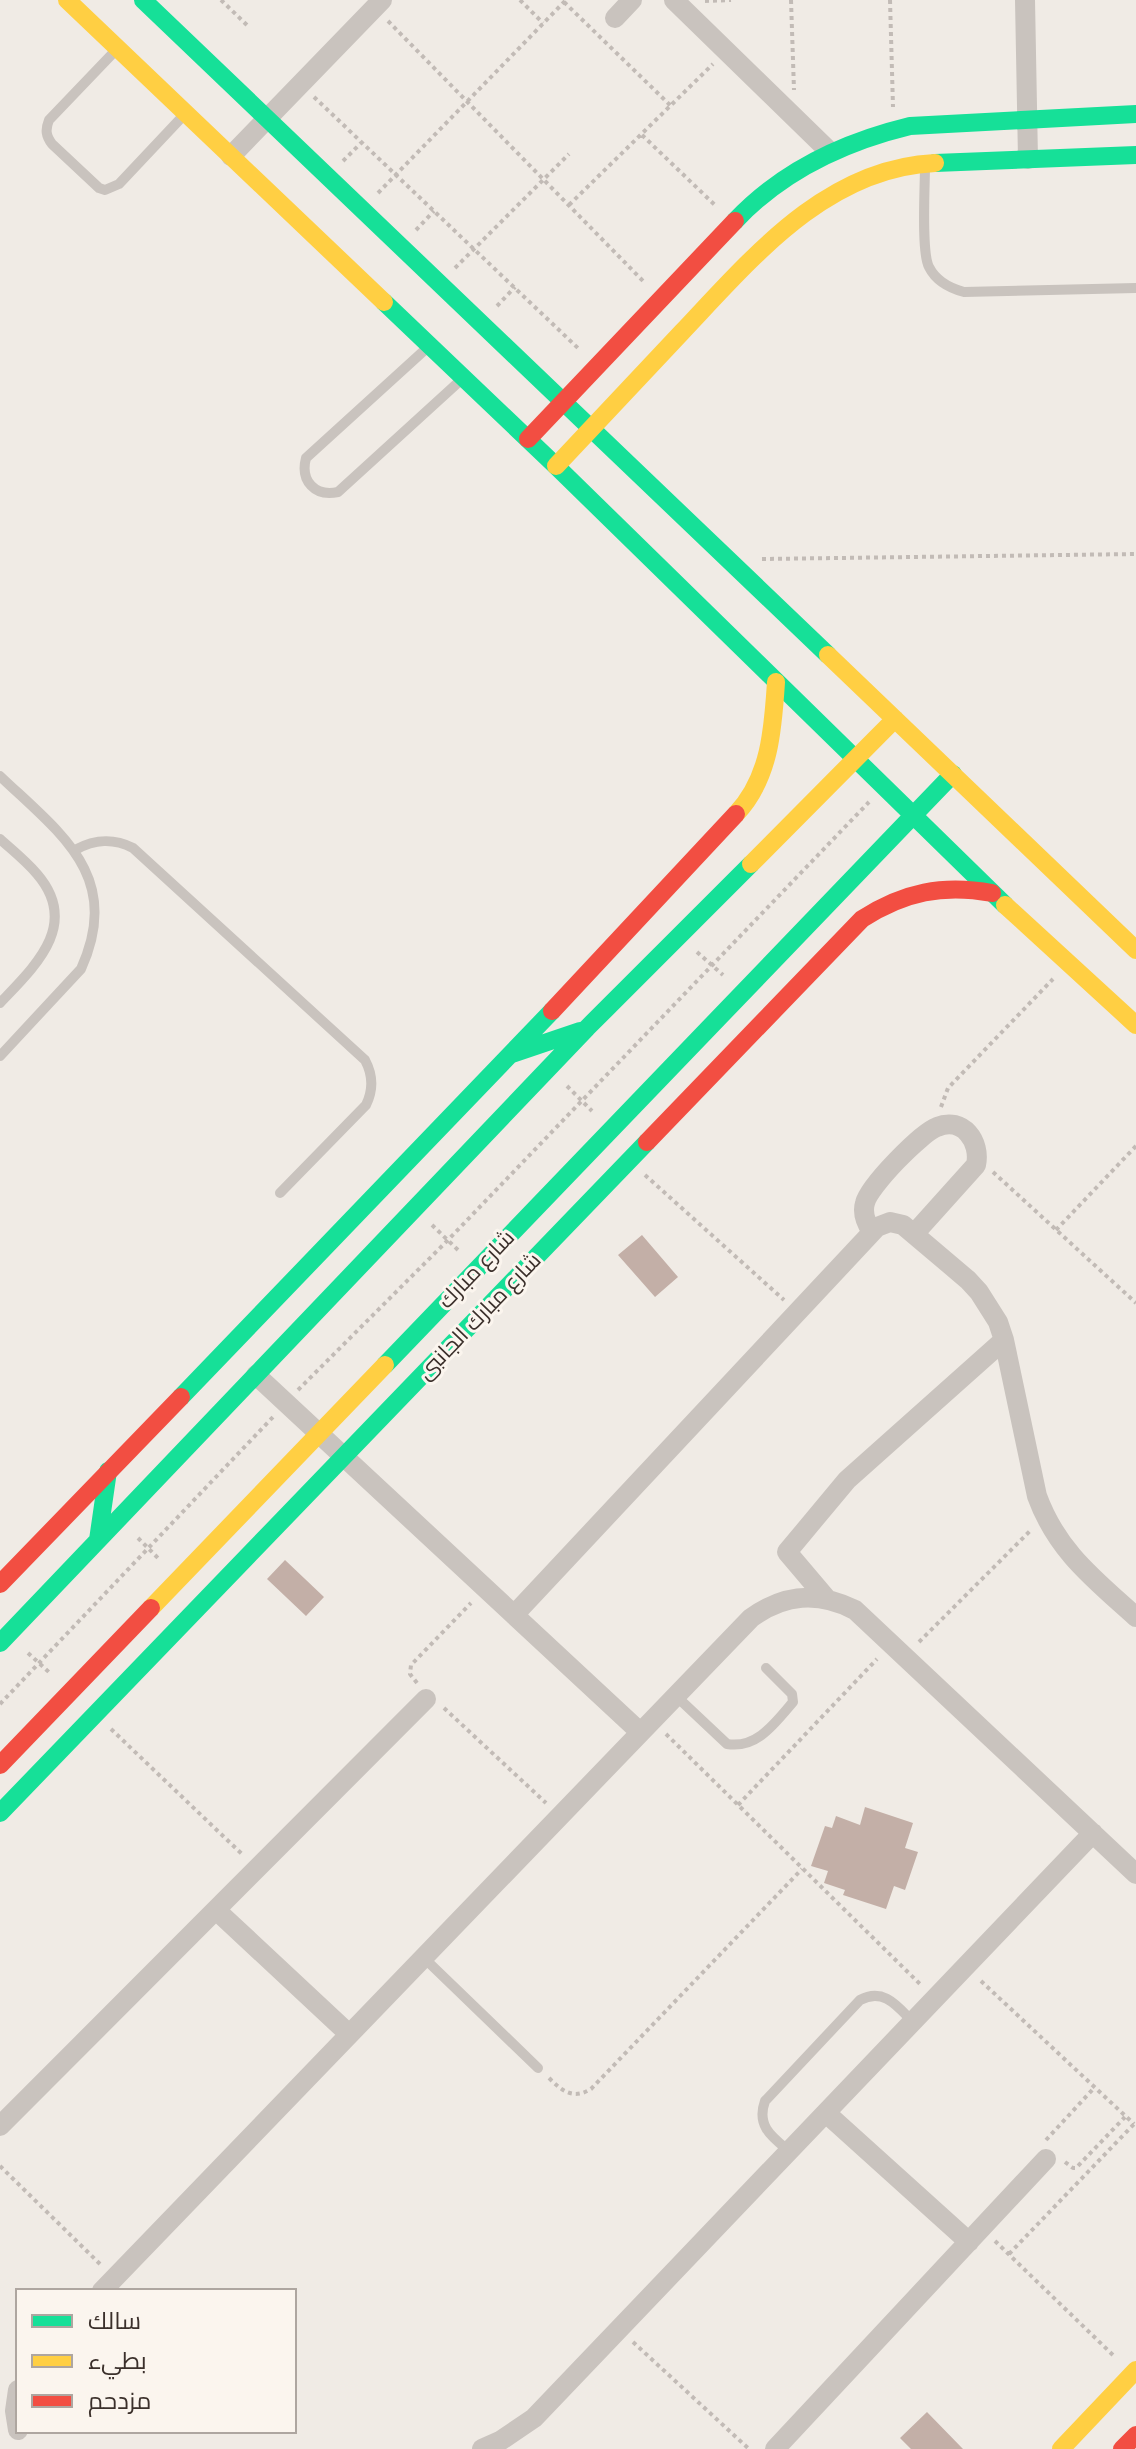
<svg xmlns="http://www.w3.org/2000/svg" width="1136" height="2449" viewBox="0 0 1136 2449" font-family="'DM Sans',Cairo,sans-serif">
  <rect width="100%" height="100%" fill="#f0ebe5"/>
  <!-- building -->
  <path fill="#c3afa7" d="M642 1235 678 1277 655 1297 618 1255Z
    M285 1560 324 1597 306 1616 267 1579Z
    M865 1807 913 1823 905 1848 918 1852 905 1890 894 1886 886 1909 843 1895 845 1890 824 1883 828 1871 811 1866 825 1826 832 1828 836 1816 860 1825Z
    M927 2412 963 2449H911L900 2438Z"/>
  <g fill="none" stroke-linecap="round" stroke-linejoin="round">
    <!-- path -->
    <path stroke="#c2bbb6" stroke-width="4" stroke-dasharray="4 4" stroke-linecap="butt" d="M221 0 249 27
      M520 0 543 23
      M791 0 794 90
      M890 0 893 107
      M705 1 731 0
      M564 2 671 106
      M388 21 645 283
      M314 97 580 350
      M642 135 717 207
      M343 161 361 143
      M378 193 566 0
      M569 205 713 64
      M416 230 434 211
      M455 268 569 154
      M497 306 515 287
      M762 559 1136 554
      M697 952 723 975
      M567 1086 592 1111
      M941 1107 948 1088 1053 979
      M993 1172 1136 1303
      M645 1175 784 1300
      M432 1225 458 1250
      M1056 1230 1136 1146
      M298 1390 448 1240 869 802
      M138 1538 160 1560
      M919 1642 1032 1529
      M28 1653 51 1674
      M417 1683 410 1674 411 1665 471 1603
      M0 1704 273 1417
      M444 1708 546 1803
      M111 1729 244 1856
      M666 1734 922 1986
      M738 1805 877 1659
      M981 1981 1134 2124
      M549 2078C562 2091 573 2100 591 2089L802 1869
      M1046 2140 1094 2088
      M1065 2162 1073 2168H1076L1125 2117
      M0 2166 101 2265
      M995 2241 1115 2357
      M1009 2254 1136 2122
      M633 2342 749 2449"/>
    <!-- lane -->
    <path stroke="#c9c3be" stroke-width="10" d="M116 50 49 120C45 130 46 136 52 144L99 188 105 190 119 184 183 116
      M925 166C925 187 921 252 929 267 936 281 949 288 964 292L1136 288
      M428 347 306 458C300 481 315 497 338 492L462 379
      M0 776C61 834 123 876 81 969L0 1056
      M0 839C12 850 26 861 37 874 81 925 34 967 0 1003
      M75 850C95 839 113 838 133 848L365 1060C373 1075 374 1089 366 1105L280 1193
      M676 1696 727 1744C757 1749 775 1723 793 1702L792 1694 766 1668
      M423 1957 538 2068
      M789 2151C772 2137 756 2126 765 2101L860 2000C884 1987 898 2007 913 2022"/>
    <!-- street -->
    <path stroke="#c9c3be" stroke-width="20" d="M674 0 830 152
      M1025 0 1028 159
      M615 18 632 0
      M231 156 382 0
      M872 1232C866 1223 862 1213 865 1203 869 1186 921 1133 937 1127 963 1116 981 1142 976 1165L914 1234
      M256 1375 640 1732
      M826 1598 787 1552 847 1480 1004 1340
      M514 1615 877 1227 890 1222 903 1225 968 1280 979 1292 998 1322 1004 1340 1037 1496C1057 1551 1094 1579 1136 1617
      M216 1910 349 2034
      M826 2113 969 2242
      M0 2126 426 1699
      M102 2291 751 1618C784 1594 818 1591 855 1610L1136 1874
      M18 2390 15 2411 18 2430
      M482 2449 500 2441 534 2418 1093 1833
      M775 2449 1046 2159"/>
    <!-- fast -->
    <path stroke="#16e098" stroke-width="18" d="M143 0 828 655
      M935 163 1136 155
      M735 221C782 171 844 142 910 126L1136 114
      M384 302 556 466 1005 905
      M512 1054 580 1031
      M385 1365 953 774
      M181 1397 552 1011
      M98 1540 108 1471
      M0 1643 587 1028 751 864
      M0 1813 647 1142"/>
    <!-- slow -->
    <path stroke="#ffcf43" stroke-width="18" d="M67 0 384 302
      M556 466C598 421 640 377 682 332 752 258 826 168 935 163
      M828 655 1136 950
      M736 814C770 778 773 729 776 682
      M751 864 895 719
      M1005 905 1136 1025
      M151 1608 385 1365
      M1061 2449 1136 2370"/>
    <!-- jam -->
    <path stroke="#f24e42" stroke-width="18" d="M528 439 735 221
      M552 1011 736 814
      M647 1142 862 919C904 892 943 884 992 893
      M0 1584 181 1397
      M0 1765 151 1608
      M1122 2449 1136 2435"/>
  </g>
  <g text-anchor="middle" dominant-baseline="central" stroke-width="6" stroke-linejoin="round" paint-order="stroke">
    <!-- street labels -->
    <g font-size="22" fill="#3b302b" stroke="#fbf5ee">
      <text transform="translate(476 1269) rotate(-46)">شارع مبارك</text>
      <text transform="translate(479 1316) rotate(-46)">شارع مبارك الجانبى</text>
    </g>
  </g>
  <!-- legend -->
  <rect x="16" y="2289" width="280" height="144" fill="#fbf5ee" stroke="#aea6a0" stroke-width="2"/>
  <rect x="32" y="2315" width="40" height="12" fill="#16e098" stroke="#aea6a0" stroke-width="2"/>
  <text x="88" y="2329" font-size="24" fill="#3b302b">سالك</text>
  <rect x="32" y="2355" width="40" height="12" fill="#ffcf43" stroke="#aea6a0" stroke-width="2"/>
  <text x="88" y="2369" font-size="24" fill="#3b302b">بطيء</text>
  <rect x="32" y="2395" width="40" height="12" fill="#f24e42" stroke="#aea6a0" stroke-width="2"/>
  <text x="88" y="2409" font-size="24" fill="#3b302b">مزدحم</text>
</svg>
